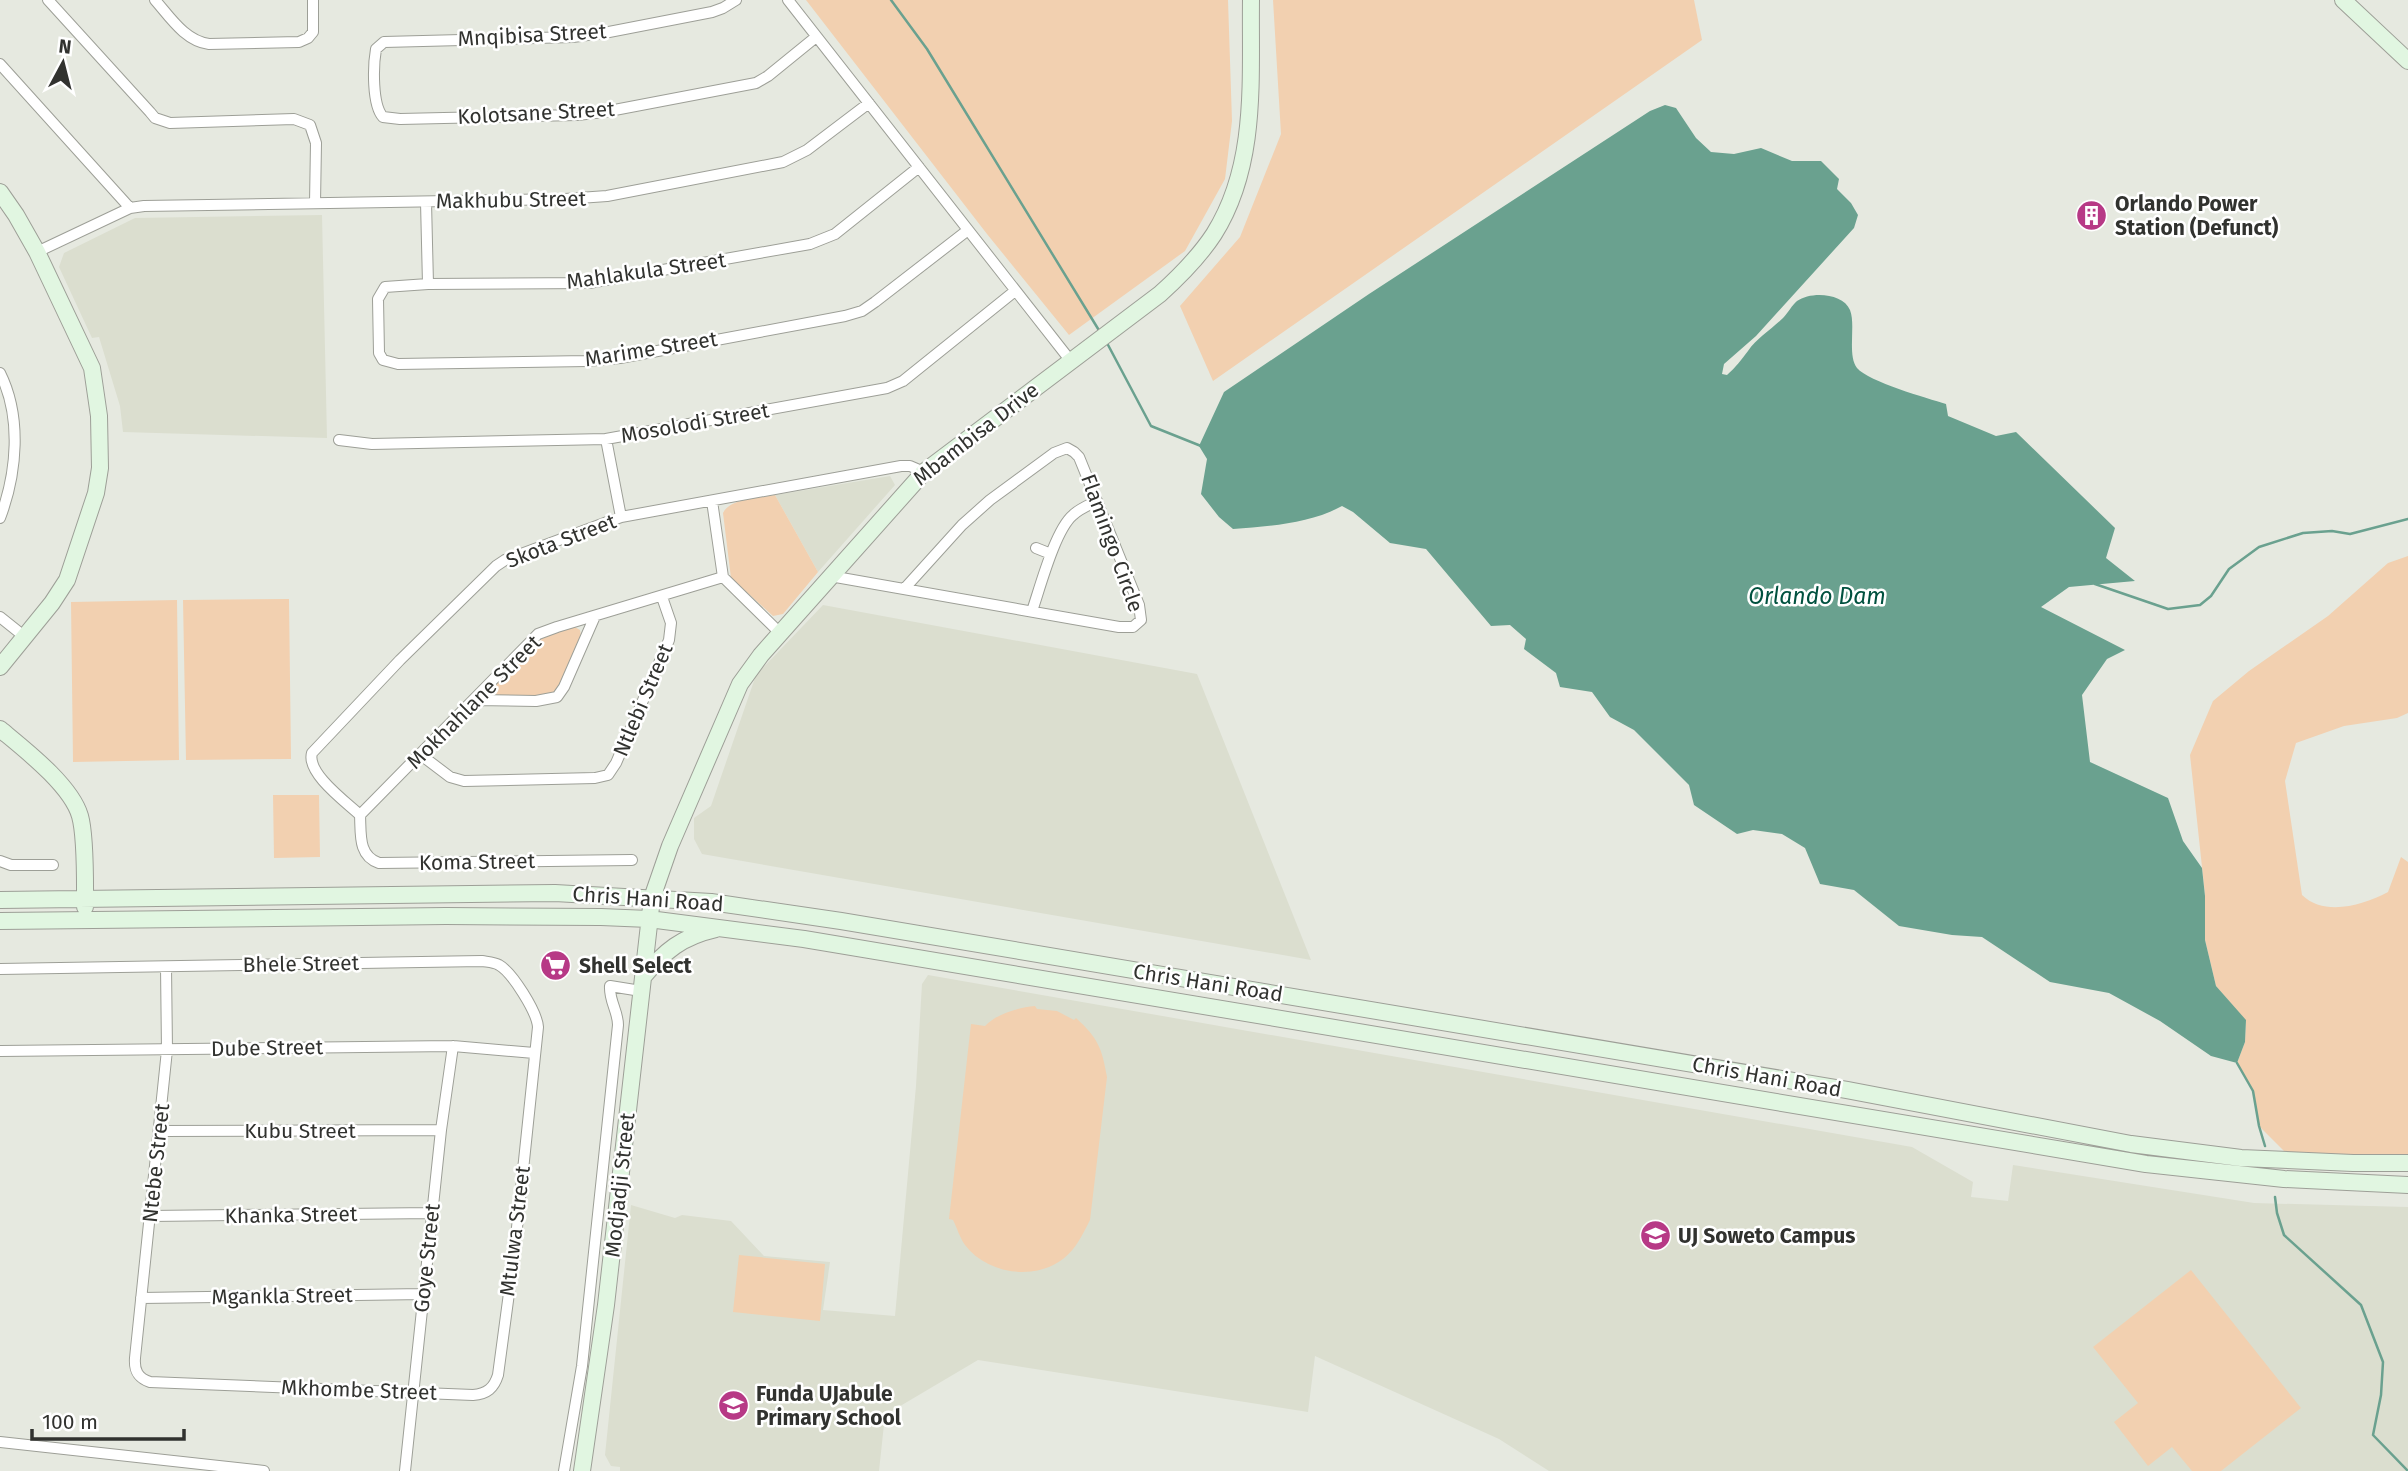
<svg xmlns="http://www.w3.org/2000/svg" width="2408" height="1471" viewBox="0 0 2408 1471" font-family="'Fira Sans',sans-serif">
  <rect width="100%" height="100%" fill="#e6e9e0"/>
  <!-- built -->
  <path fill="#dbdecf" d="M322 215 327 438 123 432 120 406 99 337 92 338 59 267 64 253 135 218Z
    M890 476 895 485 818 572 775 495Z
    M823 605 1197 674 1311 960 702 854 694 839V818L711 806 756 675Z
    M928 975 1912 1147 1973 1182 1971 1197 2008 1201 2013 1165 2254 1203 2408 1207V1471H1549L1499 1439 1315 1356 1308 1412 978 1360 885 1415 879 1471H620V1467L611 1466 605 1455 631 1205 675 1218 682 1215 731 1221 764 1256 830 1262 823 1310 895 1316 916 1086 922 984Z"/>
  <!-- green -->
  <path fill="#f2d0b0" d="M806 0H1228L1232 121 1225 179 1185 251 1069 335 987 234Z
    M1273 0H1694L1702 40 1213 381 1180 306 1240 237 1281 134Z
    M775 495 818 572 783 614 773 616 731 578 723 513C730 498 760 498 775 495Z
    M2408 556V713L2397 718 2344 726 2296 743 2285 781 2302 895C2325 917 2363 905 2388 892L2401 857 2408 862V1160H2293L2259 1126 2253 1091 2237 1063 2245 1042 2246 1021 2216 986 2205 940V895L2190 755 2213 701 2249 671 2328 616 2388 563Z
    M289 599 291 759 186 760 183 600Z
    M177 600 179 760 73 762 71 602Z
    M573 626 580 630 581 637 558 690 550 696H498L496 694 495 684 544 636Z
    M273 795H319L320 857 274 858Z
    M1035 1006 1037 1009 1057 1011 1074 1020 1076 1018C1098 1038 1102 1048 1107 1077L1090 1220C1083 1234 1076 1249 1063 1259 1034 1281 987 1274 965 1245 960 1238 957 1228 953 1220L949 1219 971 1024 985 1026C998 1013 1017 1008 1035 1006Z
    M739 1255 825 1264 820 1321 733 1312Z
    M2191 1270 2301 1408 2221 1471H2192L2172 1447 2148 1466 2114 1422 2138 1403 2093 1347Z"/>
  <!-- water -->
  <path fill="#6aa18f" d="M1665 105 1676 108 1696 138 1711 152 1734 154 1761 148 1792 161H1821L1839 179 1837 189 1851 203 1858 215 1854 228 1756 336 1724 364 1722 374 1727 375C1736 367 1741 360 1748 351 1757 338 1772 329 1783 318 1788 313 1792 305 1797 301 1811 291 1843 293 1850 310 1856 325 1847 355 1857 368 1869 382 1927 398 1946 404L1948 416 1996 436 2016 432 2115 528 2106 558 2135 581 2069 587 2041 607 2125 650 2107 659 2082 695 2090 762 2168 798 2183 841 2202 868 2205 896V940L2216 986 2246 1020 2245 1042 2237 1063 2211 1056 2160 1021 2109 993 2050 982 1982 937 1952 935 1899 926 1854 890 1820 884 1805 848 1782 834 1753 830 1737 834 1694 805 1689 785 1634 730 1610 717 1592 692 1560 687 1556 673 1524 649 1526 639 1510 625 1491 626 1426 549 1390 543 1353 512 1342 506C1309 524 1270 526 1233 529L1219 517 1201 494 1207 459 1199 446 1224 392 1369 294 1650 111Z"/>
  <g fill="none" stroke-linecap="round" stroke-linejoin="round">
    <!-- stream -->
    <path stroke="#6aa18f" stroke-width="2.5" d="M891 0 927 49 1100 332
      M1107 343 1151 426 1201 446
      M2095 584 2168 609 2200 605 2211 596 2229 569 2259 547 2303 533 2332 531 2350 534 2408 519
      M2237 1063 2253 1091 2259 1126 2265 1146
      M2275 1197 2277 1213 2284 1235 2361 1305 2383 1362 2381 1395 2373 1435 2408 1471"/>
    <defs>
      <path id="street" d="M48 0 150 112 155 118 170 123 294 119 310 125 316 143 315 203
        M155 0C170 17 185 41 209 44L299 42 308 38 313 32V0
        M736 0 723 8 712 12 609 32 573 37 384 42 376 49C373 66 372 105 383 117L400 119 577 115 604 112 756 83 768 76 816 37
        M788 0 1070 360
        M0 64 130 208
        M919 167 835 234 810 244 589 283 428 284 385 287 378 299 379 353 383 360 398 364 587 361 620 358 845 316 862 311 875 302 968 230
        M426 202 428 284
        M37 252 130 208 144 206 565 199 607 196 783 162 807 150 869 103
        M0 373C22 417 17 473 0 518
        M606 439 621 517
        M339 440 372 444 606 439 887 388 903 381 1015 291
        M712 501 723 577 780 633
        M1036 548 1051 554
        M830 576 1119 627H1133L1141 620 1139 605 1079 457 1074 452 1067 448 1054 453 990 500 962 525 905 588
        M1032 611C1040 588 1055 530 1073 515 1079 509 1089 505 1097 501
        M0 617 25 637
        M474 700 536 701 557 697 564 687 595 616
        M421 755 450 777 464 781 595 778 608 775 616 763 669 640 671 623 662 597
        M360 815C346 802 306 773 312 753L400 660 496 566 505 560 621 517 901 466H910L924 472
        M360 815 538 634 557 627 723 577
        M360 815C361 834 358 856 379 863L632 860
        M0 861 11 865H53
        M0 969 482 961C488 962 494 962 499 965 512 972 537 1012 538 1027L514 1256 498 1375C494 1388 487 1394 473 1395L150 1382C138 1378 134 1371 135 1358L167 1050 166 967
        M0 1051 453 1046 534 1053
        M159 1131 441 1130
        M150 1216 432 1213
        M141 1298 424 1294
        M0 1442 264 1471
        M405 1471 441 1130 453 1046
        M564 1471 582 1366 618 1025C618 1011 609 1001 610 986L641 991"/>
      <path id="secondary" d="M2343 0 2408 61
        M0 192 16 215 37 252 92 368 99 416 100 468 96 493 67 580 52 603 0 667
        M0 729C24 749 71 785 80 816 86 837 85 884 85 907
        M0 900 555 893 711 902 841 921 1847 1090 2131 1144 2241 1158 2353 1163H2408
        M0 921 446 916 601 917 649 919 804 939 2146 1164 2284 1179 2408 1185
        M643 977C665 951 681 937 716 929
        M582 1471 606 1305 652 898 670 846 740 684 761 655 924 472 1160 294C1180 276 1199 257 1214 234 1258 164 1250 79 1251 0"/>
    </defs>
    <!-- street casing -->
    <use href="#street" stroke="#9d9f97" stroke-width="12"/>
    <!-- secondary casing -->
    <use href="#secondary" stroke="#9d9f97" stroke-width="18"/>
    <!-- street -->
    <use href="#street" stroke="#fff" stroke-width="10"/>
    <!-- secondary -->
    <use href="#secondary" stroke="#e1f6e1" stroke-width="16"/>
  </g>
  <!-- icons -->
  <defs>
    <symbol id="building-disc" viewBox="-11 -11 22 22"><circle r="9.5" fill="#b73986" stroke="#fff"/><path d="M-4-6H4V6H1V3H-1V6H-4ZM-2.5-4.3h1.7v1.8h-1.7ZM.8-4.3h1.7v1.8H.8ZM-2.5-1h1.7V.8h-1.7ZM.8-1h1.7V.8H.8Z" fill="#fff"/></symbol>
    <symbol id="supermarket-disc" viewBox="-11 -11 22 22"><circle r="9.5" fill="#b73986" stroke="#fff"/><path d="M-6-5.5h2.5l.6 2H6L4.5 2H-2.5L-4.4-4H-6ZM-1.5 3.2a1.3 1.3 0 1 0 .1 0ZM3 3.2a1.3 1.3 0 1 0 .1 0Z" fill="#fff"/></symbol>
    <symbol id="university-disc" viewBox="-11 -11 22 22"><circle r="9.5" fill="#b73986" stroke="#fff"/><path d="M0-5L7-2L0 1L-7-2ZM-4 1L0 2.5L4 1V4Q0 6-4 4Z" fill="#fff"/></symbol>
    <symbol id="school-disc" viewBox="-11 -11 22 22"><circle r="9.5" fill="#b73986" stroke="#fff"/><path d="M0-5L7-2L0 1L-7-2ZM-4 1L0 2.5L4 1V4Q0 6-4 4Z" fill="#fff"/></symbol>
  </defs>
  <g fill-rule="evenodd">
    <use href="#building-disc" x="2074" y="198" width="35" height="35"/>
    <use href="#supermarket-disc" x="538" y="948" width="35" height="35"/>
    <use href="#university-disc" x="1638" y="1218" width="35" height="35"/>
    <use href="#school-disc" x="716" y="1388" width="35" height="35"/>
  </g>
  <g text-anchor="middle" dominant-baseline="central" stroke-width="5" stroke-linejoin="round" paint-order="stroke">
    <!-- street labels -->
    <g font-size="21" fill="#31322f" stroke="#fff">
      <text transform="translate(532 35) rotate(-3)">Mnqibisa Street</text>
      <text transform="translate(536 113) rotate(-3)">Kolotsane Street</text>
      <text transform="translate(511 200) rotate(-1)">Makhubu Street</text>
      <text transform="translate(646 271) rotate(-8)">Mahlakula Street</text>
      <text transform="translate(651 349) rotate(-9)">Marime Street</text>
      <text transform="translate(695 423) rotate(-10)">Mosolodi Street</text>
      <text transform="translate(976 434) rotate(-38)">Mbambisa Drive</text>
      <text transform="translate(561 541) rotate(-21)">Skota Street</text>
      <text transform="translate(1112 543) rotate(70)">Flamingo Circle</text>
      <text transform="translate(643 700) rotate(-67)">Ntlebi Street</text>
      <text transform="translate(474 702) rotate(-45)">Mokhahlane Street</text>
      <text transform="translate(477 862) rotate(-1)">Koma Street</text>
      <text transform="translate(648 899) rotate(4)">Chris Hani Road</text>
      <text transform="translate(301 964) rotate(-1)">Bhele Street</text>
      <text transform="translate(1208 983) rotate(9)">Chris Hani Road</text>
      <text transform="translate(267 1048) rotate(-1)">Dube Street</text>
      <text transform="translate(1767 1077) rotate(10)">Chris Hani Road</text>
      <text x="300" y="1131">Kubu Street</text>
      <text transform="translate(156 1163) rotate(-84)">Ntebe Street</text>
      <text transform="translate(620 1185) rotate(-84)">Modjadji Street</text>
      <text transform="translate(291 1215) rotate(-1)">Khanka Street</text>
      <text transform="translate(515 1231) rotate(-83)">Mtulwa Street</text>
      <text transform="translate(427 1258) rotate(-84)">Goye Street</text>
      <text transform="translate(282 1296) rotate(-1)">Mgankla Street</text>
      <text transform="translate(359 1390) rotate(2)">Mkhombe Street</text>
    </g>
    <!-- poi labels -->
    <g font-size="21" font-weight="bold" fill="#31322f" stroke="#fff" text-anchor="start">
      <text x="2115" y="204">Orlando Power<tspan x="2115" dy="24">Station (Defunct)</tspan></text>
      <text x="579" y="966">Shell Select</text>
      <text x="1678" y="1236">UJ Soweto Campus</text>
      <text x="756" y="1394">Funda UJabule<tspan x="756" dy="24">Primary School</tspan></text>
    </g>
    <!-- water labels -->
    <g font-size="23" font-style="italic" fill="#00513f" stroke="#fff">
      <text x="1817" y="596">Orlando Dam</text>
    </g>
  </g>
  <!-- north arrow -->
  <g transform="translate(63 63) rotate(7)" stroke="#ffffff" stroke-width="5" paint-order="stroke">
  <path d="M0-5L12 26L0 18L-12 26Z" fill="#31322f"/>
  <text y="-10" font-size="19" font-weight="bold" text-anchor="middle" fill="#31322f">N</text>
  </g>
  <!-- scale -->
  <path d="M32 1429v10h152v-10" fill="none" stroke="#31322f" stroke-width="3.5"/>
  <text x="42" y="1429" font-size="21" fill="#31322f" stroke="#ffffff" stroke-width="5" paint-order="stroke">100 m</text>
</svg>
